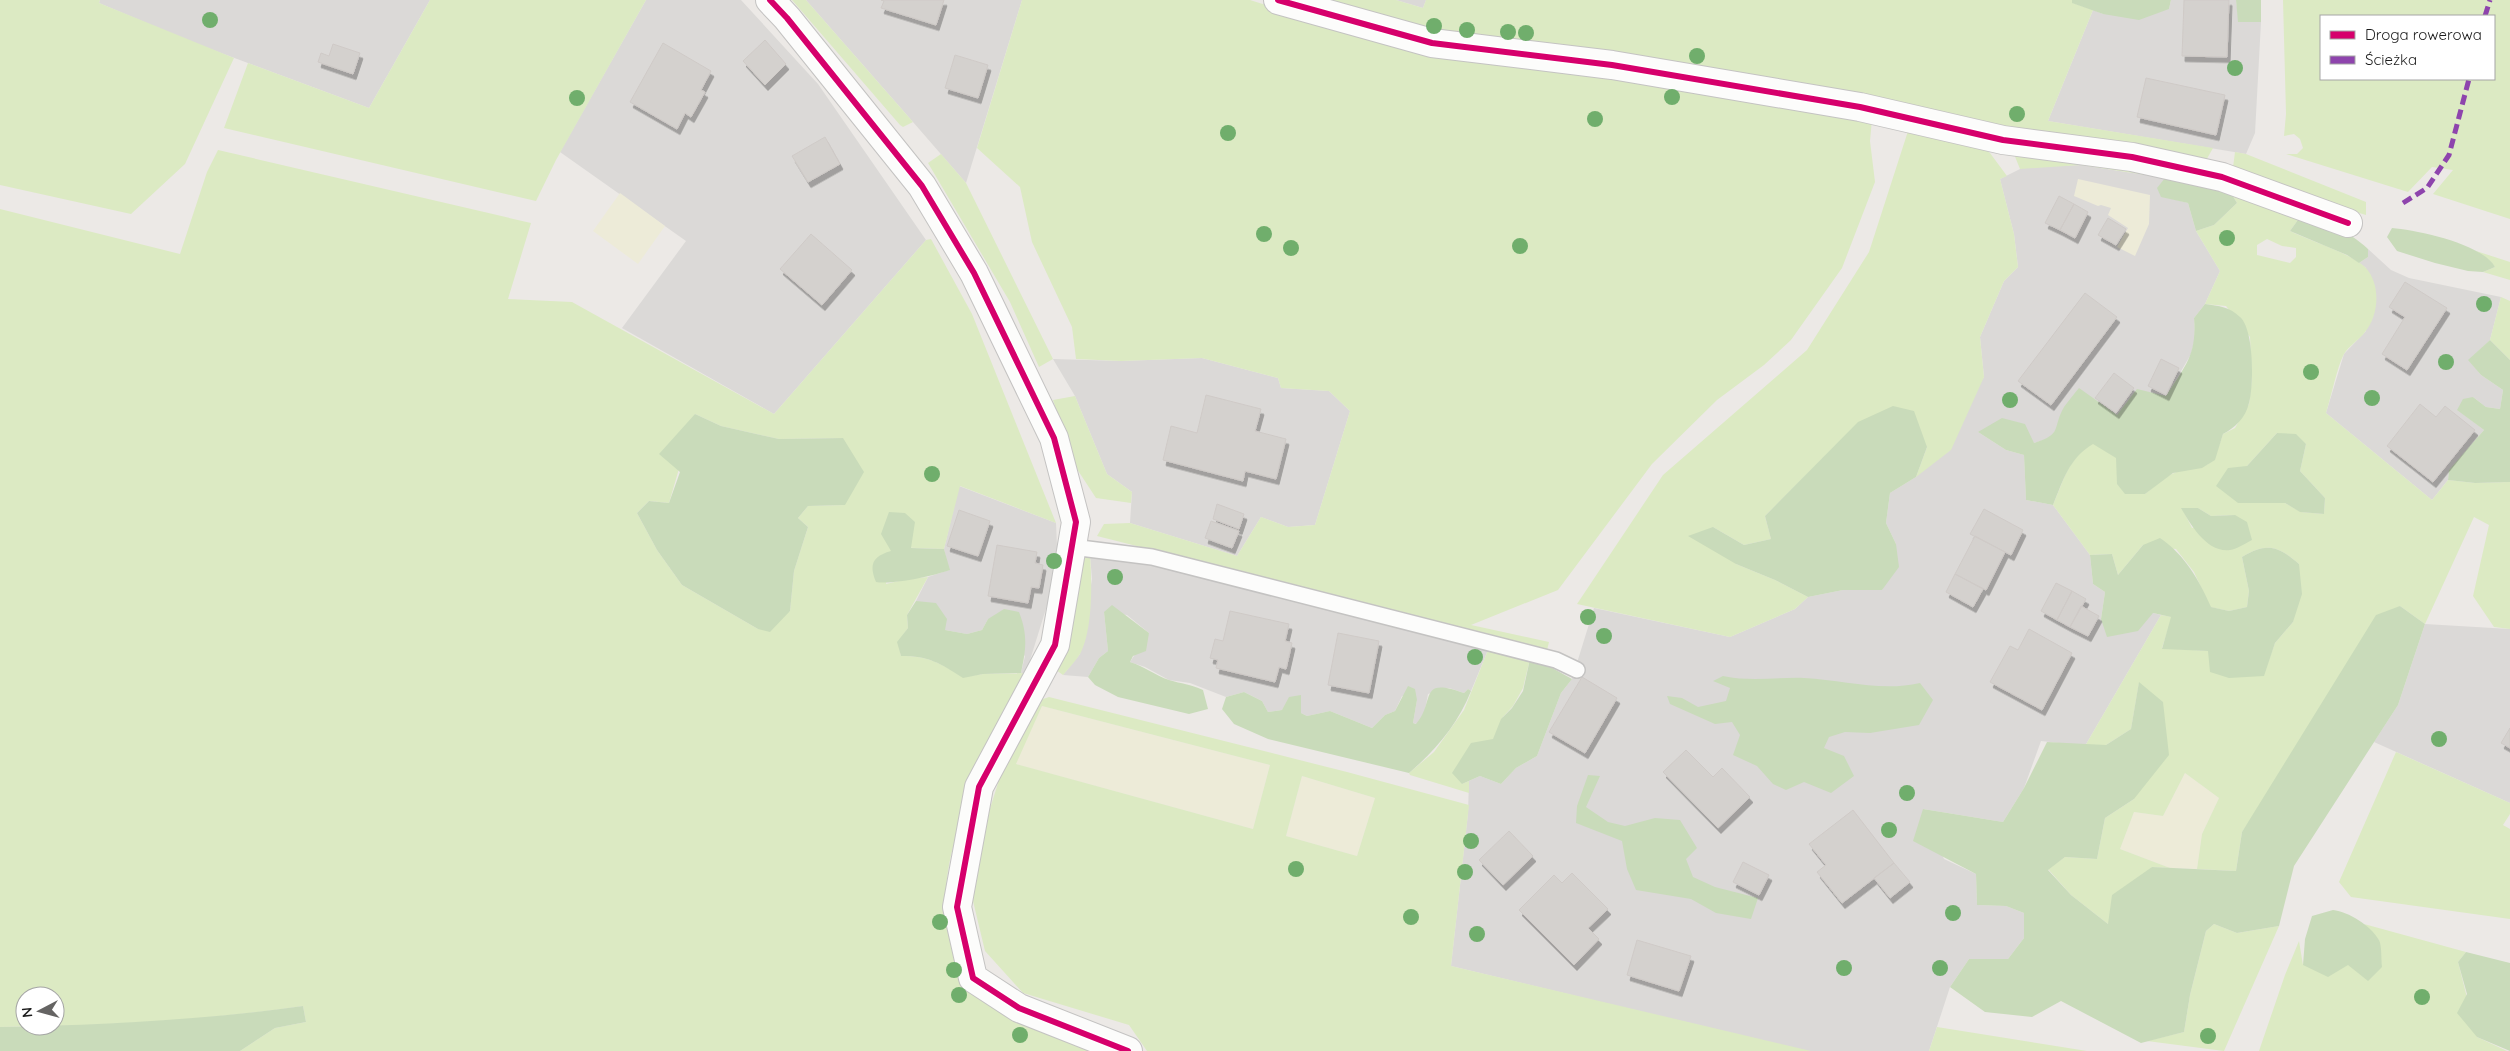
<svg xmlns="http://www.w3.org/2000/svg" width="2510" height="1051" viewBox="0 0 2510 1051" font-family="Quicksand,sans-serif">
  <defs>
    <filter id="shadow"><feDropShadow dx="3" dy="5.5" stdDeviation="0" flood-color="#0004"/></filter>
  </defs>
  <rect width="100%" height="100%" fill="#ece9e6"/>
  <!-- residential -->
  <path fill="#dbd9d7" d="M100 0H430L369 108 194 43 99 3Z
    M646 0H741L818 84 926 240 774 414 622 328 686 241 560 152Z
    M806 0H1022L966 183 913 122Z
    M1396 0H1426L1423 8Z
    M2171 0H2236L2239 22H2261L2255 133 2246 154 2048 121 2093 10 2103 14 2169 9Z
    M2081 165 2165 178 2173 199 2188 203 2196 231 2220 271 2205 304 2194 318 2195 339 2191 354 2166 397 2117 415 2064 408 2057 428 2050 438 2034 443 1978 432 2006 450 2024 455 2026 500 2053 505 2090 555 2093 584 2105 592 2101 619 2153 613 2161 615 2085 746 2041 741 2024 788 2003 822 1923 809 1944 859 1976 874 1977 905 2006 906 2024 913V938L2008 959H1969L1950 987 1929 1051H1804L1451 966 1468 813 1469 781 1480 776 1501 784 1516 768 1537 756 1561 693 1572 679 1594 608 1730 637 1795 609 1808 597 1843 590H1882L1896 544 1886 523 1890 493 1916 477 1984 377 1980 337 2004 281 2018 267 2014 234 2000 179 2024 167Z
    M2368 249 2391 270 2409 278 2501 297 2490 340 2469 360 2481 375 2503 390 2500 409 2486 407 2473 397 2458 410 2484 430 2449 470 2448 480 2432 500 2326 413 2344 354 2366 331V268L2359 263 2368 257Z
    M1202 358 1278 378 1281 388 1329 391 1350 411 1315 525 1288 527 1261 517 1237 556 1130 523 1132 492 1107 474 1075 396 1053 359 1121 361Z
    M959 486 1056 523 1058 570 1026 673H1021L1025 656 988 619 982 630 967 634 945 630 916 601 928 577 949 570 944 549Z
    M1104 554 1218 580 1488 650 1471 691 1468 689 1464 693 1449 688 1428 694 1424 715 1417 724 1413 723 1417 700 1402 696 1395 711 1385 715 1372 728 1330 711 1307 716 1301 713V696L1282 710 1268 712 1262 701 1244 692 1226 697 1190 683 1169 680 1145 667 1130 662 1149 633 1127 615 1104 612 1108 651 1099 658 1088 677 1063 675 1080 654 1092 579 1090 555Z
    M2425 624 2510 629V803L2374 742 2398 705Z"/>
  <!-- farmland -->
  <path fill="#edebd8" d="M2078 179 2150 195 2149 224 2135 256 2117 247 2128 228 2108 215 2111 208 2101 205 2098 206 2074 196Z
    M620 193 665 226 638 264 593 231Z
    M1042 706 1270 765 1253 829 1015 764Z
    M2185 773 2219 798 2202 834 2197 869 2170 868 2120 849 2134 812 2163 816Z
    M1302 776 1375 798 1357 856 1286 836Z"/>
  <!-- grass -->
  <path fill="#dceac3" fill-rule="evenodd" d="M0 0H100L99 3 234 58 185 164 131 214 0 185Z
    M430 0H646L556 160 536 201 224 128 248 63 369 108Z
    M792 0H806L913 122 903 127 900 125Z
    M1022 0H1250L1414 52 1615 77 1872 119 1870 141 1875 182 1842 268 1791 340 1764 365 1717 400 1652 464 1558 590 1471 625 1549 642 1547 650 1097 536 1104 524 1130 523 1237 556 1261 517 1288 527 1315 525 1350 411 1329 391 1281 388 1278 378 1202 358 1121 361 1076 359 1072 327 1032 242 1020 187 977 148Z
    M1307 0H1396L1423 8 1426 0H2072L2073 3 2093 10 2048 121 2213 148 2204 164 1428 33Z
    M2283 0H2510V219L2433 194 2453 170 2432 167 2408 192 2286 154H2297L2303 148 2300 139 2294 134 2284 136 2286 114ZM2494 16V79H2321V16Z
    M1909 128 1980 145 1990 153 2007 176 2000 179 2014 234 2018 267 2004 281 1980 337 1984 377 1951 450 1916 477 1927 447 1858 423 1765 516 1771 539 1744 545 1713 527 1736 564 1775 580 1808 597 1795 609 1730 637 1577 604 1663 475 1807 350 1869 252Z
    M2012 149 2081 158 2165 178 2081 165 2020 169Z
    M218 150 531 223 508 299 572 302 774 414 926 240 931 239 972 314 1056 523 960 486 944 549 890 547 892 551 886 584 907 579 928 577 907 615 908 628 898 642 901 656C929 656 940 663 963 677L983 674 1026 673C998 735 938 842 947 910 950 934 959 958 965 981L1109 1051H240L275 1028 306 1022 303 1006C221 1018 138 1024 55 1026V996H25V1026H48L0 1027V209L180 254 207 172ZM695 414 721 426 779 439 843 438 845 505 808 506 798 518 808 527 794 571 790 611 758 629 682 585 657 550 637 513 649 501 669 503Z
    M2235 152 2246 154 2366 202V215L2232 175Z
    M941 154 966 183 1053 359 1039 367 1010 302 928 163Z
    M2231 193 2300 217 2290 231C2310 241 2353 254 2366 268 2381 285 2379 315 2365 332 2359 340 2349 346 2344 354 2337 367 2331 398 2326 413L2432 500 2448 480 2475 483 2510 482V629L2494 627 2473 596 2489 525 2474 517 2425 624 2400 606 2242 832 2236 871 2197 869 2202 834 2219 798 2185 773 2163 816 2134 812 2120 849 2170 868 2152 867 2108 924 2071 895 2048 869 2065 857 2097 859 2105 818 2134 799 2139 683 2131 729 2106 745 2085 746 2161 615 2172 617 2162 648 2208 651 2263 676 2275 643 2293 622 2299 564C2278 546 2267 542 2242 557L2249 591 2247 607 2229 611 2210 607 2194 572 2176 549 2143 545 2118 575 2112 554 2090 555 2053 505C2064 480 2068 458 2093 443L2117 458V484L2145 494C2154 487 2164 477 2174 473 2210 460 2209 477 2223 434L2235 428 2249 404 2252 379 2250 337 2226 306 2205 304 2220 271 2196 231 2214 225 2237 203ZM2267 239 2282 246 2296 248V257L2290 263 2257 255V245ZM2277 433 2306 444 2300 471 2325 498 2324 514 2301 512 2285 503H2238L2247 466ZM2182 508H2198L2211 516 2235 515 2192 528Z
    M2476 251 2510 262V280L2483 272 2495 267 2489 260Z
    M2501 297 2510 301V360L2490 340Z
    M1075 396 1107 474 1132 492 1131 503 1096 498 1075 466 1053 400Z
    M1090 555C1092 582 1093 630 1080 654 1075 662 1068 669 1063 675L1056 670 1082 558Z
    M1488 650 1530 659 1523 688 1513 706 1503 717 1493 740 1462 784 1469 781V793L1410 775 1409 773 1434 752 1464 710Z
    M1049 697 1347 772 1469 805 1451 966 1811 1051H1147L1129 1025 1023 993 985 951 973 901 982 834 1005 761 1031 711 1043 699ZM1042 706 1270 765 1253 829 1016 764ZM1302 776 1375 798 1357 856 1286 836Z
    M2396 752 2510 803V814L2503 825 2510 829V919L2351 897 2339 882Z
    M2214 924 2237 933 2279 926 2224 1051 2147 1041 2184 1032 2190 995 2206 931Z
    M2364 924 2466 952 2458 962 2477 1037 2507 1051H2259L2285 975 2299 941 2303 965 2379 940Z
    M1937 1027 2087 1051H1929Z"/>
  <!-- forest -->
  <path fill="#c9dbba" d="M2072 0H2171L2169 9 2139 20 2103 14 2072 3Z
    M2236 0H2261V22H2238Z
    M2164 173 2231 193 2237 203 2214 225 2196 231 2188 203 2161 197 2157 188 2165 178Z
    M2300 217C2326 223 2348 230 2368 249V257L2359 263 2347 255 2290 231Z
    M2392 228C2417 230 2483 244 2495 267L2483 272 2468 271 2435 263 2397 251 2387 237Z
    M2205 304C2219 306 2230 307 2240 317 2254 329 2254 385 2249 403 2246 417 2235 428 2223 434L2215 460 2202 468 2173 473 2145 494H2125L2117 484 2116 458 2093 444C2069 458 2063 481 2053 505L2026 500 2024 455 2006 450 1978 432 2002 418 2025 424 2034 443C2063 434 2052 428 2064 407 2069 400 2074 394 2079 388L2117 415 2137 389 2166 396C2185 366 2197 355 2194 318Z
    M2490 340 2510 360V482L2475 483 2448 480 2449 470 2484 430 2457 410 2463 399 2473 397 2486 407 2500 409 2503 390 2481 375 2468 360Z
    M1893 406 1914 411 1927 447 1916 477 1890 493 1886 523 1896 544 1899 567 1882 590H1843L1808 597 1775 580 1736 564 1688 536 1713 527 1744 545 1771 539 1765 516 1858 422Z
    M695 414 721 426 779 439 843 438 864 472 845 505 808 506 798 518 808 527 794 571 790 611 770 632 758 629 682 585 657 550 637 513 649 501 669 503 680 472 659 454Z
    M2277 433 2296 434 2306 444 2300 471 2325 498 2324 514 2300 512 2285 503H2238L2216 486 2228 468 2247 466Z
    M2181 508H2198L2211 516 2235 515 2247 522 2252 540C2246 543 2237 549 2230 550 2207 553 2191 525 2181 508Z
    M889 512 905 513 915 522 911 548 944 549 950 570C933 576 892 585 876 582 868 563 874 556 891 551L881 534Z
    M2160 538C2185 555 2199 580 2211 607L2229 611 2247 607 2249 591 2242 557C2267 542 2278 546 2299 564L2302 594 2293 622 2275 643 2264 676 2229 678 2210 672 2208 651 2162 649 2171 617 2153 613 2138 631 2107 637 2101 619 2105 592 2093 584 2090 555 2112 554 2118 575 2143 545Z
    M916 601 936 603 947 619 945 630 967 634 982 630 988 619 1004 609 1019 612C1028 635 1026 649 1021 673L983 674 963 678C940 663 929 656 901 656L897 642 908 628 907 615Z
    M1112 605 1149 633 1146 651 1133 656 1130 662C1144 666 1156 676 1169 680 1182 684 1190 684 1203 690L1208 709 1189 714 1118 697 1095 685 1088 677 1099 658 1108 651 1104 612Z
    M2400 606 2425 624 2398 705 2294 866 2279 926 2237 933 2214 924 2206 931 2190 995 2184 1032 2141 1043 2061 1001 2032 1017 1985 1012 1950 987 1969 959H2008L2024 938V913L2006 906 1977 905 1976 874 1913 841 1923 809 2003 822 2024 788 2047 742 2106 745 2131 729 2139 682 2163 702 2169 755 2134 799 2105 818 2097 859 2065 857 2048 870 2071 895 2108 924 2112 895 2152 867 2236 871 2242 832 2376 615Z
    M1530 659 1545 664 1572 679 1561 693 1537 756 1516 768 1501 784 1480 776 1462 784 1452 773 1471 743 1493 739 1501 719 1512 708 1523 691Z
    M1723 676C1751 682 1777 677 1804 678 1844 680 1881 692 1920 683L1933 700 1919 725 1870 733 1845 732 1829 737 1824 748 1844 756 1854 776 1831 793 1804 782 1786 790 1773 784 1757 766 1733 755 1740 735 1732 722 1715 724 1670 704 1667 696 1682 698 1698 707 1726 701 1730 688 1713 681Z
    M1408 686 1415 689 1417 700 1413 723 1416 724C1436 701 1417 676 1464 693L1468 689 1471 691C1458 724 1436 750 1409 773L1268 739 1234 724 1222 709 1226 697 1244 692 1262 701 1268 712 1282 710 1289 697 1301 695V713L1307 716 1330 711 1372 728 1385 715 1395 711Z
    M1588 775 1600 776 1586 807 1608 822 1625 826 1655 818 1680 820 1697 848 1686 859 1693 877 1715 887 1758 898 1751 919 1716 913 1691 899 1636 890 1627 869 1622 841 1576 823 1577 806Z
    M2333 910C2349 912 2370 925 2379 940 2382 946 2381 959 2382 967L2368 981 2348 965 2328 977 2303 965 2305 939 2312 916Z
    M2466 952 2510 963V1051L2477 1037 2457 1013 2467 994 2458 962Z
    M303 1006 306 1022 275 1028 240 1051H0V1027C102 1025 203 1020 303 1006Z"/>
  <!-- building -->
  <path fill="#d4d1ce" stroke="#cfcac7" filter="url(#shadow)" d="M881 0H944L936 25 881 8 884 1Z
    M2184 0H2229L2227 57 2182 56Z
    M765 40 786 64 765 85 743 61Z
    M663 43 711 71 701 90 705 92 691 117 685 113 677 129 630 102Z
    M333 44 360 53 353 74 318 62 321 53 329 56Z
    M955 55 988 65 978 98 945 88Z
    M2146 78 2225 95 2216 135 2137 117Z
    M825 137 840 164 808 182 792 156Z
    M2059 196 2074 204 2060 230 2045 223Z
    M2074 204 2088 212 2075 238 2060 230Z
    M2108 218 2126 229 2116 245 2098 235Z
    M811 234 852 270 822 305 780 269Z
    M2405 282 2447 308 2407 370 2382 354 2405 317 2389 307Z
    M2085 293 2117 317 2051 405 2018 381Z
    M2161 359 2179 368 2166 395 2148 386Z
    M2114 373 2134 388 2116 413 2095 398Z
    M1206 395 1261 409 1255 431 1286 439 1276 479 1245 471 1243 481 1163 460 1171 426 1197 433Z
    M2420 404 2436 417 2445 406 2475 430 2433 482 2387 446Z
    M1217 504 1244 514 1239 529 1213 519Z
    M1984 509 2023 530 2011 555 1970 534Z
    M959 510 990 521 978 556 947 546Z
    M1211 521 1239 531 1232 548 1205 538Z
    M1975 536 2005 552 1986 590 1955 574Z
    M997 545 1037 552 1035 563 1043 565 1039 588 1031 587 1028 603 988 596Z
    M1955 574 1983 589 1973 607 1946 592Z
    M2056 583 2072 591 2057 620 2041 611Z
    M2072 591 2086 599 2070 627 2057 620Z
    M2081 606 2099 616 2088 636 2070 627Z
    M1230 611 1289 624 1285 641 1292 643 1286 669 1279 667 1275 682 1216 668 1218 660 1210 658 1215 639 1223 641Z
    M2029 629 2072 653 2042 710 1990 682 2010 646 2018 650Z
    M1338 633 1379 641 1369 693 1328 685Z
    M1582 677 1617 698 1585 753 1549 732Z
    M2510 728V748L2501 743Z
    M1686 750 1713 777 1722 768 1750 797 1718 828 1663 772Z
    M1853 810 1894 863 1842 903 1817 872 1826 865 1809 844Z
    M1509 831 1533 856 1503 885 1479 860Z
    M1743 862 1769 875 1759 895 1733 882Z
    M1894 863 1910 882 1890 898 1874 878Z
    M1572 873 1608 909 1588 928 1599 939 1574 965 1519 910 1554 875 1562 883Z
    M1637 940 1691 956 1679 991 1627 975Z"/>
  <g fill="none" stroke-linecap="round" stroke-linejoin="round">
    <defs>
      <path id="service" d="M1072 547 1152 557 1556 660 1577 670"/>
      <path id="minor" d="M770 0 787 18 922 186 974 273 1054 438 1076 522 1055 645 979 787 957 907 973 978 1019 1008 1128 1051
        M1278 0 1432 43 1612 65 1860 107 2003 140 2132 157 2222 177 2348 223"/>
    </defs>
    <!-- service casing -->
    <use href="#service" stroke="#c4c3c2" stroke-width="18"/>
    <!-- minor casing -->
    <use href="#minor" stroke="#c4c3c2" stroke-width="30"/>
    <!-- service -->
    <use href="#service" stroke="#fcfcfb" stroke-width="15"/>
    <!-- minor -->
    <use href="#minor" stroke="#fcfcfb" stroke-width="28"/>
    <!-- quiet -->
    <path stroke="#8e44ad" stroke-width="5" stroke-dasharray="10 5" stroke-linecap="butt" d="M2485 16 2490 0
      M2403 203 2427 188 2449 155 2469 79"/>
    <defs>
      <path id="cycleway" d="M770 0 787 18 922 186 974 273 1054 438 1076 522 1055 645 979 787 957 907 973 978 1019 1008 1128 1051
        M1278 0 1432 43 1612 65 1860 107 2003 140 2132 157 2222 177 2348 223"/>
    </defs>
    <!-- cycleway casing -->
    <use href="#cycleway" stroke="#fff" stroke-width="9"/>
    <!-- cycleway -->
    <use href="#cycleway" stroke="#d6006c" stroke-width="6"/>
  </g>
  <!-- trees -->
  <g fill="#70ae6c">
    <circle cx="210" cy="20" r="8"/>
    <circle cx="1434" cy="26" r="8"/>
    <circle cx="1467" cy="30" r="8"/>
    <circle cx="1508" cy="32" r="8"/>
    <circle cx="1526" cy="33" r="8"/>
    <circle cx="1697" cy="56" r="8"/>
    <circle cx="2235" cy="68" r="8"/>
    <circle cx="1672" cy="97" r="8"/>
    <circle cx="577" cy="98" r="8"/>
    <circle cx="2017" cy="114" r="8"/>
    <circle cx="1595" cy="119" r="8"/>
    <circle cx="1228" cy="133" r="8"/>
    <circle cx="1264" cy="234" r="8"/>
    <circle cx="2227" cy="238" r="8"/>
    <circle cx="1520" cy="246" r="8"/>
    <circle cx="1291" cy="248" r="8"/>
    <circle cx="2484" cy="304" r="8"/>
    <circle cx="2446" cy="362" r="8"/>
    <circle cx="2311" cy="372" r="8"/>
    <circle cx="2372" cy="398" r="8"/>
    <circle cx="2010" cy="400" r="8"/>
    <circle cx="932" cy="474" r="8"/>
    <circle cx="1054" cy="561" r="8"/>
    <circle cx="1115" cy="577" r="8"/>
    <circle cx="1588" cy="617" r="8"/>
    <circle cx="1604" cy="636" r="8"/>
    <circle cx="1475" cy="657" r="8"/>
    <circle cx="2439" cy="739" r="8"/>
    <circle cx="1907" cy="793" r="8"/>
    <circle cx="1889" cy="830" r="8"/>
    <circle cx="1471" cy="841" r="8"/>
    <circle cx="1296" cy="869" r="8"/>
    <circle cx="1465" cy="872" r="8"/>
    <circle cx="1953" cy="913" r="8"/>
    <circle cx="1411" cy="917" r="8"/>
    <circle cx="940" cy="922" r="8"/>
    <circle cx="1477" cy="934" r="8"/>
    <circle cx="1844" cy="968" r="8"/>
    <circle cx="1940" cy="968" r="8"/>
    <circle cx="954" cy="970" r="8"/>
    <circle cx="959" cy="995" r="8"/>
    <circle cx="2422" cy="997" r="8"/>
    <circle cx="1020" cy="1035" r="8"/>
    <circle cx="2208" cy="1036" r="8"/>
  </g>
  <!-- legend -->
  <rect x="2320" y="15" width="175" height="65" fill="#ffffff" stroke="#a5a5a5"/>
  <rect x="2330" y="31" width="25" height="8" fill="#d6006c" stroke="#a5a5a5"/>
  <text x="2365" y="40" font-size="15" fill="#1d1d1d">Droga rowerowa</text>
  <rect x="2330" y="56" width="25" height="8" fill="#8e44ad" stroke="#a5a5a5"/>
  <text x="2365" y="65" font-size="15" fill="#1d1d1d">Ścieżka</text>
  <!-- north arrow -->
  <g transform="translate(40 1011) rotate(264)"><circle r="24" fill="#ffffff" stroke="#a5a5a5"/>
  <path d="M0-4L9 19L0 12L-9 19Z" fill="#656463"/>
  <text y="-8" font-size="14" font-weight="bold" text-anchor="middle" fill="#1d1d1d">N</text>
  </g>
</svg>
